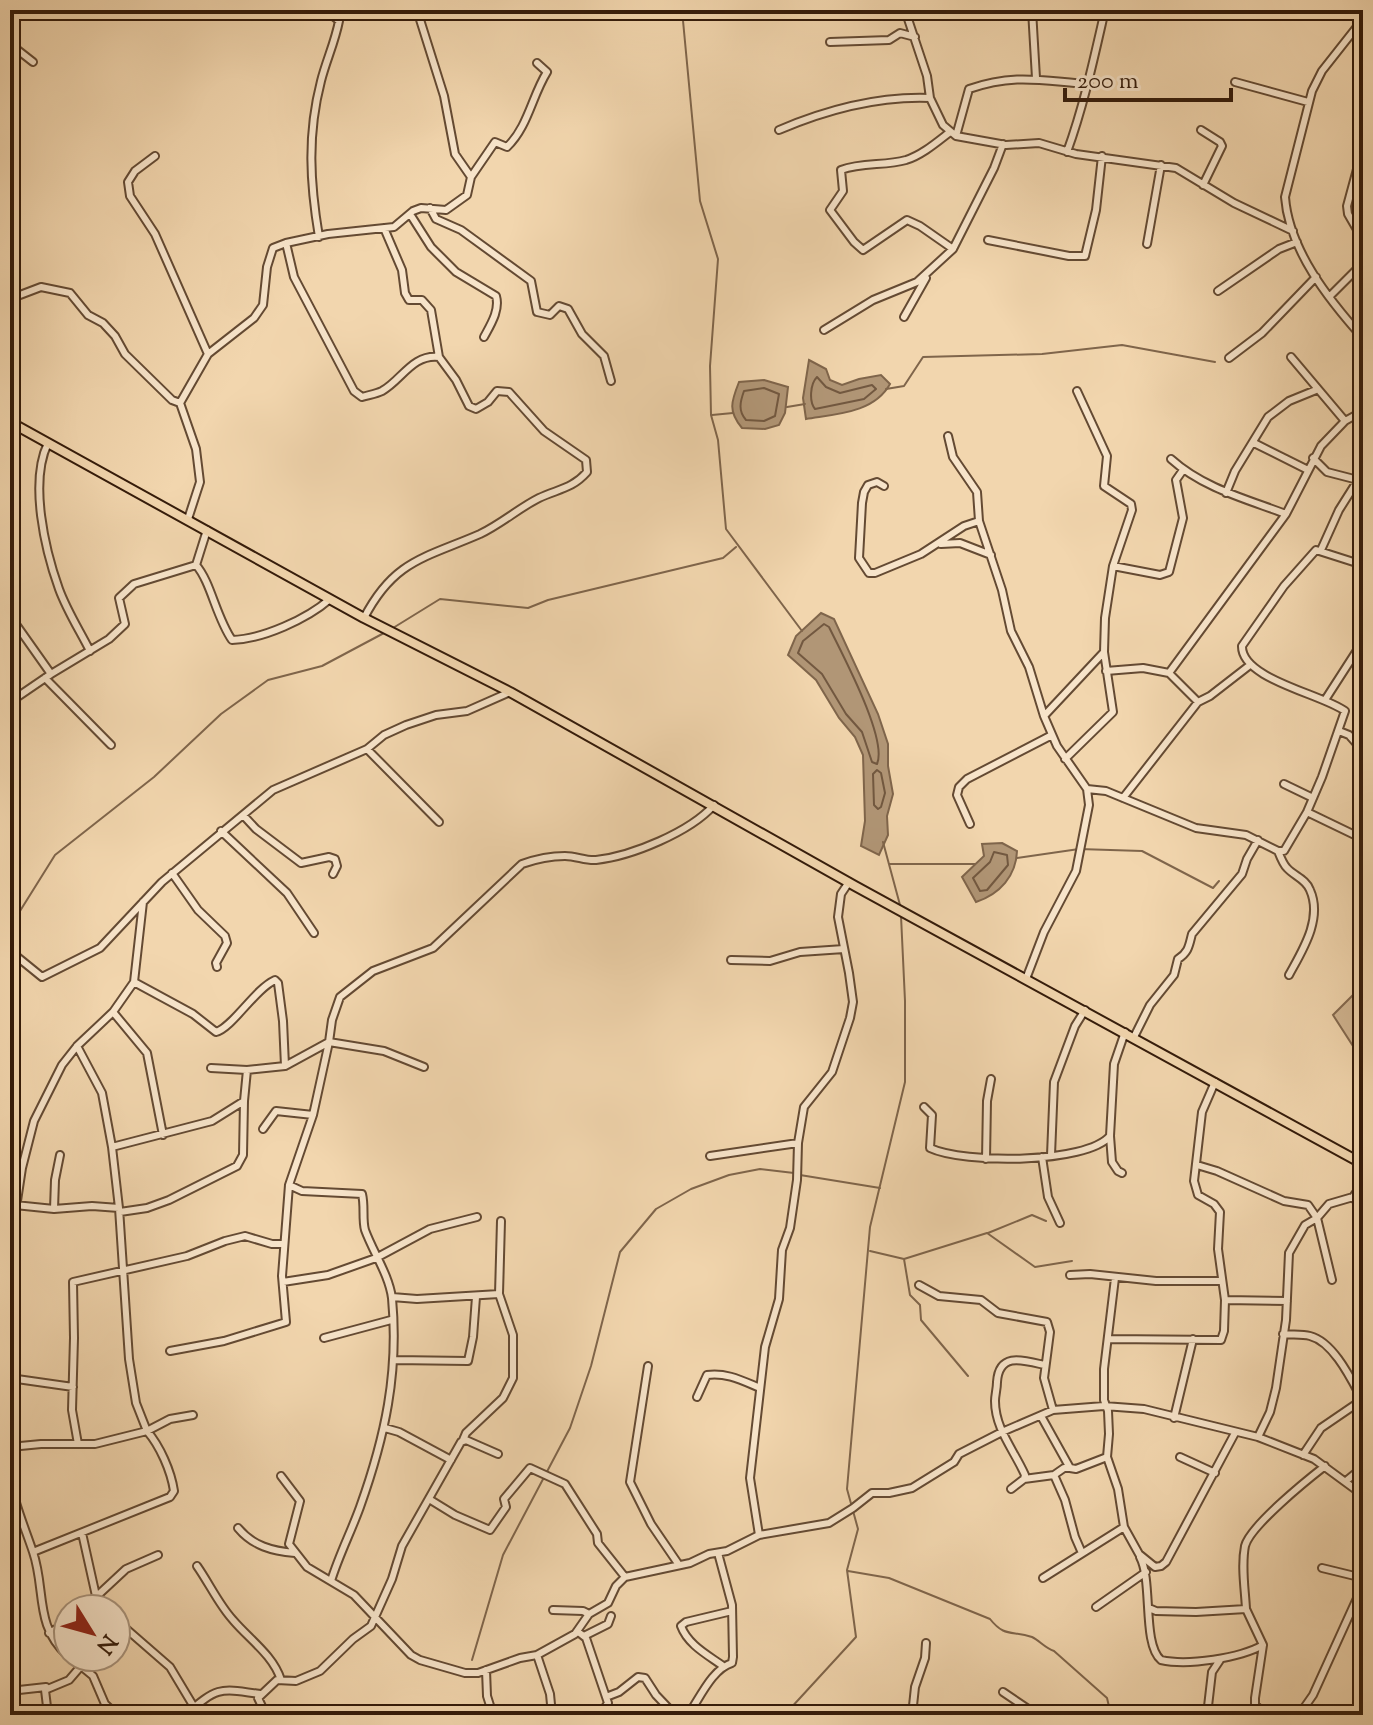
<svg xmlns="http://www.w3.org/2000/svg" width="1373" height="1725" viewBox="0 0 1373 1725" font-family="'Sorts Mill Goudy',serif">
  <rect width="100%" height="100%" fill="#f2d6ae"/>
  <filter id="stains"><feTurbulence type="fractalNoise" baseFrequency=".0025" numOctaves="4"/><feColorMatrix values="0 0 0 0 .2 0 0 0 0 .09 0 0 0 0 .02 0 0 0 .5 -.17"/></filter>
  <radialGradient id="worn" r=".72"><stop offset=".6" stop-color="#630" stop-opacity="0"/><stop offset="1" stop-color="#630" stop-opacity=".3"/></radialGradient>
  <!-- green -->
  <path fill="#d2b692" stroke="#83684e" stroke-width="2" d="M1363 985V1039L1353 1046 1333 1015Z"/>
  <!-- water -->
  <path fill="#b19676" stroke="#7f654b" stroke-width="2" d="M809 360 826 369 830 380 842 385 859 379 881 375 890 384C874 413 836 414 806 419L803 398Z
    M764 380 788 387 785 413 779 425 765 429 742 428C728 411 731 402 739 382Z
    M821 613 834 619 878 714 888 744V766L893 794 887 816 888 835 879 855 861 846 865 821 863 755 855 737 839 718 816 680 788 655 796 636Z
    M1002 843 1017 851C1016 876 1000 894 976 902L962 877 984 856 982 844Z"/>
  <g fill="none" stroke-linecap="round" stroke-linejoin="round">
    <!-- shore -->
    <path stroke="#725840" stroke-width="2" d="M817 377 826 387 840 393 872 385 876 389 864 399 815 409C809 402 810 384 817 377Z
      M764 388 779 394 775 416 764 421 746 420C738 411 740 402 744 391Z
      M824 624 829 627C842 654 888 739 877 764L872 762 862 732 846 714 822 674 798 653 803 641Z
      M877 770 881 773 885 793 881 807 878 809 874 805 873 774Z
      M994 852 1007 855 1008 865 987 890 980 891 973 878 990 862Z"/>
    <!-- stream -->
    <path stroke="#7f654b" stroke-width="2" d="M682 10 700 201 718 259 710 366 711 415 718 440 726 529 802 631
      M886 389 904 386 923 357 1042 354 1122 345 1215 362
      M787 407 805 404
      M712 415 733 413
      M393 628 440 599 528 608 548 600 723 558 736 547
      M883 842 900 905
      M1017 858 1079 849 1142 851 1213 888 1219 881
      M890 864H975
      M10 927 55 855 154 777 221 714 268 680 322 666 384 633
      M800 1175 880 1188
      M988 1233 1032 1215 1046 1221
      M870 1251 904 1259 987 1233 1035 1267 1072 1261
      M904 1259 910 1295 920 1305 921 1320 968 1376
      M848 1571 889 1578 990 1619C1005 1638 1012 1630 1032 1637 1040 1641 1045 1648 1054 1651L1107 1698 1111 1715
      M472 1660 503 1555 570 1428 591 1366 620 1252 656 1209 691 1189 729 1175 760 1169 794 1173
      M787 1715 789 1710 856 1637 847 1570 858 1529 847 1489 870 1227 905 1082V1001L901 916"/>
    <defs>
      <path id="minor" d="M417 10 444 96 455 154 471 177
        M905 10 927 76 930 98 943 125 956 136 1006 145 1039 143 1076 154 1176 168 1234 203 1293 231
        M1032 10 1036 78
        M1169 10H1205
        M1351 10 1361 22
        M1363 19 1322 71 1312 91 1285 197C1289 250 1329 300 1363 338
        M830 42 889 40 900 33 915 37
        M10 44 33 62
        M1235 82 1308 102
        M779 130C826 110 879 96 930 98
        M1201 130 1220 142 1222 146 1203 185
        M950 132C937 142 922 155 906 160 885 166 862 162 841 170L843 191 830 210 854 242 863 250 907 220 920 226 953 249
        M956 136 969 89C1015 73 1042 81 1089 84
        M1363 147 1347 206 1348 214 1363 240
        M1067 152C1084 105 1094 58 1105 10
        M155 156 135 171 128 182 130 196 155 234 208 354
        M430 208 436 219 461 230 531 281 537 312 550 315 559 306 568 309 582 334 604 356 611 381
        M410 214 431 247 456 272 496 296C500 310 491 324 484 337
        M384 228 402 270 405 293 409 300H422L431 310 439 357
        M319 237C310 183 307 135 321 81 326 61 335 42 339 21L326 10
        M988 240 1069 256H1085L1096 210 1102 156
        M286 243 294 277 354 391 362 397C368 395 376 394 382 391 402 380 412 354 439 357L456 380 469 406 476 409 488 402 497 391 509 392 544 431 586 460 587 472C572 489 558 489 539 498 519 508 501 524 480 534 425 558 394 560 364 618
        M1147 244 1161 165
        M1218 291 1279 249 1297 242
        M20 295 41 287 70 293 88 315 103 323 115 336 125 354 172 400 180 403
        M1329 297 1363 263
        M904 317 926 278
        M824 330 873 300 917 282 953 249 994 168 1003 144
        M1291 357 1345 421
        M1229 358 1262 333 1316 277
        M948 436 953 457 977 492 979 521 1002 590 1011 631 1029 667 1044 716
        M48 443C29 482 45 550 59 589 67 611 80 631 90 651
        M1254 443 1308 470
        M1313 458 1327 472 1358 480
        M1171 459C1203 488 1246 499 1286 514
        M884 486 877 482 868 485 864 492 862 503 859 558 869 573H875L921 554 964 526 979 521
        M1226 493 1235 471 1268 417 1289 401 1316 390
        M188 519 200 482 196 449 180 403 208 354 254 318 263 305 267 267 273 248 286 243 328 234 394 227 413 211 421 208 446 210 467 195 471 177 495 142 507 147C528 127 532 96 547 72L537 63
        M941 544 960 543 991 555
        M1321 550 1339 510 1363 472
        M196 565C211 582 216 617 232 640 263 639 307 619 330 599
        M1113 566 1160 575 1169 572 1183 518 1176 480 1183 470
        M10 616 51 674
        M1106 671 1143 668 1169 673 1198 702
        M1169 673 1286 514 1321 446 1345 421 1363 411
        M45 678 111 745
        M1325 700 1363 641
        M10 702 51 674 109 639 125 624 119 598 134 584 196 565 207 530
        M1339 731 1349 735 1363 751
        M367 749 439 822
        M1065 759 1113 712 1104 652
        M1284 784 1313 798
        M1087 789 1106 791 1196 828 1246 835 1278 851H1284L1307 812 1322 777 1345 711C1322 694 1241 679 1242 646L1284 586 1316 550 1363 565
        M1123 798 1198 702 1210 696 1250 665
        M1307 812 1363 839
        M243 815 256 829 301 863 329 857 335 859 337 866 333 874
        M970 824 957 795 959 787 967 779 1052 735
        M221 831 287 893 314 933
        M1278 851C1280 856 1283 864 1287 868 1294 876 1306 879 1310 890 1323 919 1302 951 1289 975
        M172 873 198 910 225 936 227 943 216 963 217 967
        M10 951 42 977 100 948 162 882 273 790 367 749 384 735 406 725 436 715 467 711 510 692
        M731 960 770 961 800 952 844 949
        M1026 979 1044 932 1076 871 1089 805 1087 789 1057 746 1044 716 1104 652 1105 618 1113 566 1132 510 1131 504 1104 486 1107 456 1077 391
        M134 982 193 1014 216 1032C232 1028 255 989 275 980L278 983 283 1021 285 1066
        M113 1012 147 1053 163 1135
        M1134 1037 1150 1005 1174 975 1178 959C1189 952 1189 945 1192 934L1242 874 1247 859 1258 840
        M424 1067 384 1051 329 1042 332 1020 340 997 373 971 433 948 522 864C536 859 551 856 565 856 576 856 586 861 596 860 632 856 690 832 714 805
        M211 1068 247 1070
        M1215 1082 1202 1112 1194 1181 1198 1195 1214 1204 1220 1212 1218 1249 1225 1300 1287 1301
        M924 1107 932 1115 930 1148C964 1164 1086 1164 1110 1136
        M263 1129 276 1111 313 1115
        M112 1147 212 1121 244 1101 247 1070 285 1066 329 1042
        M1051 1155 1054 1082 1075 1026 1085 1010
        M710 1156 798 1143
        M1042 1157 1048 1197 1060 1223
        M986 1159 987 1101 991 1079
        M1197 1165 1217 1171 1284 1201 1308 1205 1317 1218 1332 1280
        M1122 1173 1118 1171 1112 1162 1110 1136 1114 1064 1125 1032
        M289 1185 302 1191 362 1194C365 1206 362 1219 365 1230 373 1252 389 1275 392 1298 399 1373 385 1437 360 1507 351 1532 339 1555 331 1581
        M1353 1197 1363 1209
        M15 1205 54 1209 92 1206 119 1208
        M54 1209 55 1180 60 1155
        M120 1212 147 1208 169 1200 237 1166 243 1155 244 1101
        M10 1247 22 1168 34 1121 62 1065 77 1046 113 1012 134 982 143 902
        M1070 1275 1090 1274 1156 1281H1222
        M1115 1278 1104 1369V1400L1108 1411 1109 1434 1107 1457 1118 1489 1124 1527 1139 1554 1155 1567 1161 1566 1166 1562 1235 1433
        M283 1282 328 1275 376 1258 430 1229 477 1217
        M919 1285 939 1296 981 1300 998 1313 1047 1322 1050 1332 1044 1378 1053 1410
        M392 1297 417 1299 499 1294
        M1283 1334C1292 1335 1302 1334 1310 1336 1334 1342 1352 1381 1363 1401
        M324 1338 391 1320
        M1108 1339 1221 1340 1224 1331 1225 1300
        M170 1351 224 1341 286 1322 282 1276 289 1185 313 1115 329 1042
        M394 1360 468 1361 473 1337 476 1297
        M648 1366 630 1482 651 1524 679 1565
        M10 1378 73 1387
        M697 1397 707 1375C726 1372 743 1381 760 1388
        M1041 1416 1070 1468 1076 1469 1107 1457
        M1174 1418 1193 1339
        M385 1428 399 1432 451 1460
        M1258 1437 1270 1412 1276 1388 1286 1320 1289 1253 1305 1225 1317 1218 1329 1204 1353 1197 1363 1183
        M463 1440 466 1433 503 1398 513 1378V1335L499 1294 501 1221
        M78 1444 72 1410 74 1338 73 1282 187 1256 225 1241 245 1236 272 1244H284
        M10 1447 41 1444H95L147 1431 136 1403 129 1359 119 1208 112 1147 102 1093 77 1046
        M1303 1455 1321 1428 1362 1400
        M1180 1457 1215 1473
        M1054 1475 1065 1500 1075 1537 1082 1553
        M281 1476 300 1501 289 1544 307 1567 354 1595 411 1655 420 1660 465 1673H478L520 1658 537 1655 575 1634 589 1614 608 1603 616 1586 625 1577 690 1563 709 1554 727 1551 759 1535 829 1523 853 1508 872 1493H889L912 1488 954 1462 959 1454 1002 1432 1053 1410 1104 1406 1144 1409 1258 1437 1314 1459 1363 1495
        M1024 1479 1054 1475 1064 1468H1070
        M10 1480C15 1505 25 1528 33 1552 46 1590 34 1626 68 1656
        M1346 1481 1363 1467
        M1011 1489 1024 1479 1025 1475C1014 1450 995 1429 995 1401 995 1395 997 1389 997 1382 999 1352 1023 1360 1044 1365
        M429 1499 455 1515 490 1530 506 1507 504 1499 530 1468 565 1484 597 1534 598 1543 625 1577
        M238 1528C253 1546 272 1551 295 1553
        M82 1533 96 1596 103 1609
        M759 1535 750 1478 765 1347 779 1299 782 1250 790 1228 797 1180 798 1143 804 1107 832 1072 850 1018 853 1002 849 973 838 917 841 894 849 882
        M33 1552 170 1497 174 1491C171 1471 160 1446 147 1431L170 1419 193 1415
        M1140 1557C1153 1581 1142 1644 1161 1660 1188 1666 1240 1658 1263 1645
        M197 1566C209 1583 219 1605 233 1620 249 1639 273 1655 281 1680
        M1322 1568 1363 1578
        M1043 1578 1124 1527
        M1096 1607 1146 1572
        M1149 1608 1156 1611 1196 1612 1246 1609 1263 1645 1255 1698V1705L1261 1710
        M83 1609 126 1569 158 1555
        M1246 1609C1245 1589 1241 1566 1245 1546 1250 1526 1307 1480 1325 1466
        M553 1610 583 1611 589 1614
        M116 1620 170 1667 194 1707
        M577 1631 586 1638 608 1703 600 1715
        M49 1633 68 1622
        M584 1636 608 1624 611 1616
        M537 1655 550 1694 552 1715
        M70 1657 93 1676 105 1704 117 1715
        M723 1666C708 1655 688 1645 681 1626L686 1622 732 1611
        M486 1670 487 1696 493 1715
        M10 1691 46 1687
        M1003 1692 1037 1715
        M606 1697 619 1692 638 1677 645 1678 656 1695 675 1715
        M48 1715 45 1690 69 1680 81 1666
        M185 1715C218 1687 218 1688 260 1694
        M266 1715 258 1698 277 1680 296 1681 320 1671 353 1639 371 1626 392 1579 402 1546 461 1442 466 1440 498 1454
        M688 1715C700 1698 712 1669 732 1663L733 1657 732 1605 718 1553
        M912 1715 915 1687 925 1658 926 1643
        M1207 1715 1212 1672 1220 1660
        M1232 1715 1261 1710 1276 1715
        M1299 1715 1313 1695 1363 1585"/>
      <path id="major" d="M10 422 364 618 510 692 855 886 1363 1164"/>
    </defs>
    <!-- minor casing -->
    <use href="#minor" stroke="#644a33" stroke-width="10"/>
    <!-- major casing -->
    <use href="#major" stroke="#341b0a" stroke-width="12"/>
    <!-- minor -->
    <use href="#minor" stroke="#f7e4ca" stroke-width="6"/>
    <!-- major -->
    <use href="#major" stroke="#f2d6ae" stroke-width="8"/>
  </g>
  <!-- margin -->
  <rect width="1373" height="1725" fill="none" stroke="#f2d6ae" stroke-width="40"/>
  <rect x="12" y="12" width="1349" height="1701" fill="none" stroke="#341b0a" stroke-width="4"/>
  <rect x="20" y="20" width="1333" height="1685" fill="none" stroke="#341b0a" stroke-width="2"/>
  <!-- north arrow -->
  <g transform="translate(92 1633) rotate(127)"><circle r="38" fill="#f7e4ca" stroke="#a9947d" stroke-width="2"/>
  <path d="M0-6L14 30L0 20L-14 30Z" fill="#8f2418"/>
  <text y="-12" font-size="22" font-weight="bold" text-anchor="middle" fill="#341b0a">N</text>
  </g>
  <!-- scale -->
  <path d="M1065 88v12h166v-12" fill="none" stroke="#341b0a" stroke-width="4"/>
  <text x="1077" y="88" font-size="24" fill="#341b0a" stroke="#f7e4ca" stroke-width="6" paint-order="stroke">200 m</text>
  <rect width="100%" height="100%" filter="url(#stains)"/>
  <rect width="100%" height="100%" fill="url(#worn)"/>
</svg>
